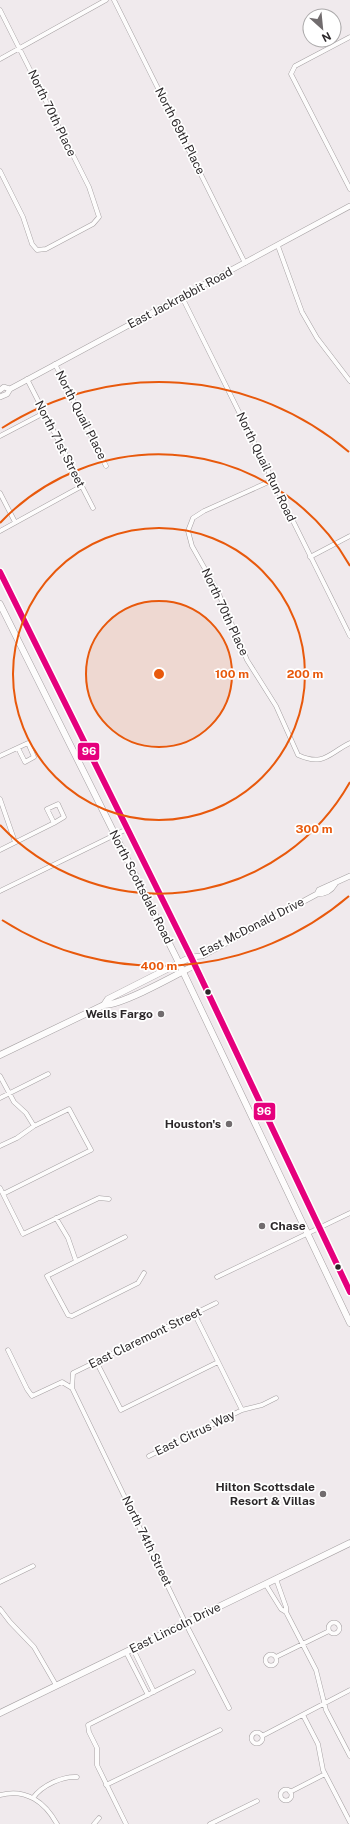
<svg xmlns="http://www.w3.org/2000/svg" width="350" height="1824" viewBox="0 0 350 1824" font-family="'Public Sans',sans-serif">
  <rect width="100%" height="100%" fill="#f0eaed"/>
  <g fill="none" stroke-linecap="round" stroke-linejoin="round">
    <defs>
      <path id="minor" d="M114 0 245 263
        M0 10 89 187 99 217 93 224 46 249 37 250 32 244 23 217 0 171
        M350 37 295 66 291 74 350 189
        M0 59 106 0
        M278 246 302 312 317 338 350 381
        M182 297 350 636
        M55 364 106 466
        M27 379 93 508
        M0 436 44 413
        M273 480 204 511 193 518 188 531 192 546 218 592 247 660 276 706 298 755C324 767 329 753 350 743
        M0 493 15 522
        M0 531 82 486
        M310 557 350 536
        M0 756 28 743 34 757 25 762 18 748
        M0 799 15 842
        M58 804 64 817 54 823 47 809Z
        M0 850 54 823
        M0 891 127 829
        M0 1076 14 1102 26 1113 34 1126
        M0 1098 48 1074
        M0 1146 17 1138 34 1126 69 1109 91 1150 3 1194
        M0 1188 23 1234 99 1198 109 1199
        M56 1218 68 1238 76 1261
        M125 1237 47 1276 68 1315 72 1316 138 1283 144 1273
        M217 1277 350 1213
        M216 1303 73 1373 72 1388 189 1630 229 1708
        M194 1313 242 1410
        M8 1350 27 1389 32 1396 62 1382 72 1388
        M96 1361 121 1410 218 1362
        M149 1456 242 1410 262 1405 276 1398
        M276 1579 286 1607V1612
        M0 1582 33 1566
        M266 1585 281 1609 286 1612 316 1670 326 1710 350 1756
        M0 1609 10 1622 34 1647 56 1685
        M328.5 1628a5.5 5.5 0 1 1 11 0a5.5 5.5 0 1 1-11 0Z
        M133 1649 154 1692
        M126 1652 148 1695
        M265.5 1660a5.5 5.5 0 1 1 11 0a5.5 5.5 0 1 1-11 0Z
        M276 1657 329 1631
        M303 1715 318 1744 323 1770 350 1822
        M251.5 1738a5.5 5.5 0 1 1 11 0a5.5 5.5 0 1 1-11 0Z
        M262 1736 350 1690
        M106 1785 220 1730
        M280.5 1795a5.5 5.5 0 1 1 11 0a5.5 5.5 0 1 1-11 0Z
        M290 1792 325 1774
        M0 1795C26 1788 45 1802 57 1824
        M33 1798C42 1785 63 1776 77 1777
        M94 1824 99 1818
        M126 1824 97 1765V1748L89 1732 88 1725 193 1672
        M210 1824 257 1801"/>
      <path id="tertiary" d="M0 390 4 387 10 389
        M0 397 7 394 10 389 350 206
        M317 894 319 890 350 876
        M191 957 202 956 317 894C325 894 331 891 335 884"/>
      <path id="secondary" d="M104 1005 108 999 191 957
        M0 1055 104 1005C123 1005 176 975 195 965
        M0 1713 350 1543"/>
      <path id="primary" d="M0 572 191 957 350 1292
        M0 604 176 957 350 1323"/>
    </defs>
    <!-- minor casing -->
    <use href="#minor" stroke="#a5a0a2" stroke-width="5"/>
    <!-- tertiary casing -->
    <use href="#tertiary" stroke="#a5a0a2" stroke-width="6"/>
    <!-- secondary casing -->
    <use href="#secondary" stroke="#a5a0a2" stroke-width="7"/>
    <!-- primary casing -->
    <use href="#primary" stroke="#a5a0a2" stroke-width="7"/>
    <!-- minor -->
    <use href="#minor" stroke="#fdfcfc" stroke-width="4"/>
    <!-- tertiary -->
    <use href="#tertiary" stroke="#fdfcfc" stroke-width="5"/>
    <!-- secondary -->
    <use href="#secondary" stroke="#fdfcfc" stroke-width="6"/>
    <!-- primary -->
    <use href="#primary" stroke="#fdfcfc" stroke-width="6"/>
    <defs>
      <path id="bus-1" d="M0 572 191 957 350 1292"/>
    </defs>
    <!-- bus-1 casing -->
    <use href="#bus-1" stroke="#fff" stroke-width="9"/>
    <!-- bus-1 -->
    <use href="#bus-1" stroke="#e5007d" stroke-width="6"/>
  </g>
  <!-- distance rings -->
  <circle cx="159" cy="674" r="73" fill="#e8590c" fill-opacity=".12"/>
  <g fill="none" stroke="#e8590c" stroke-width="2">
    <circle cx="159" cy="674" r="73"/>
    <circle cx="159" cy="674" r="146"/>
    <path d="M350 782A219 219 0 0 1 0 825M0 523A219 219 0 0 1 350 566"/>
    <path d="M349 896A292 292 0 0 1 2 920M2 428A292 292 0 0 1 349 452"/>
  </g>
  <!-- markers -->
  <g fill="#2c282a" stroke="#fff" stroke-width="1.5">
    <circle cx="208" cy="992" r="3.5"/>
    <circle cx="338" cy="1267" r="3.5"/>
  </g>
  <g fill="#716c6e" stroke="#fff" stroke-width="1.5">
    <circle cx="161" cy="1014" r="4"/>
    <circle cx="229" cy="1124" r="4"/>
    <circle cx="262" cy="1226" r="4"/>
    <circle cx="323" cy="1494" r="4"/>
  </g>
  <g text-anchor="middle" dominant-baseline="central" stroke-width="3.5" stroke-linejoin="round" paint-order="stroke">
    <!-- street labels -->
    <g font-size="12" fill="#2c282a" stroke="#fff">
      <text transform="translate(52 113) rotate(64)">North 70th Place</text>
      <text transform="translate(180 131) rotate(63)">North 69th Place</text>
      <text transform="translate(180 298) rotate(-28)">East Jackrabbit Road</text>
      <text transform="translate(81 415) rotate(63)">North Quail Place</text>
      <text transform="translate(60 444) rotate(63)">North 71st Street</text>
      <text transform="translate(266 467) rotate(64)">North Quail Run Road</text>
      <text transform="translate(225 612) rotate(65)">North 70th Place</text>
      <text transform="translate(141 887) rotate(63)">North Scottsdale Road</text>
      <text transform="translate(252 927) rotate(-27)">East McDonald Drive</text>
      <text transform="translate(145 1338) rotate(-26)">East Claremont Street</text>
      <text transform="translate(195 1433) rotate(-26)">East Citrus Way</text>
      <text transform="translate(147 1541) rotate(64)">North 74th Street</text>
      <text transform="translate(175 1628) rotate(-26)">East Lincoln Drive</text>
    </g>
    <!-- poi labels -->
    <g font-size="12" font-weight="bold" fill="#2c282a" stroke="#fff" text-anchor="end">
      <text x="153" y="1014">Wells Fargo</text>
      <text x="221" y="1124">Houston's</text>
      <text x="270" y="1226" text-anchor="start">Chase</text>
      <text x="315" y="1487">Hilton Scottsdale<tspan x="315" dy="14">Resort &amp; Villas</tspan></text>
    </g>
  </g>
  <circle cx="159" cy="674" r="6" fill="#e8590c" stroke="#fff" stroke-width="2"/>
  <g font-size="12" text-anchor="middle" font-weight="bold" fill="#e8590c" stroke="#fff" stroke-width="3.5" stroke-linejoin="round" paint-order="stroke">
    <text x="232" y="678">100 m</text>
    <text x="305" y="678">200 m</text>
    <text x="314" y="833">300 m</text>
    <text x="159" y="970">400 m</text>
  </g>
  <g stroke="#fff" stroke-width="1.5">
    <rect x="77" y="742" width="23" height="19" rx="4" fill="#e5007d"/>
    <rect x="253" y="1102" width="23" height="19" rx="4" fill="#e5007d"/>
  </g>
  <g font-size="11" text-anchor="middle" font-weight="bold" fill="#fff">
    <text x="89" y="755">96</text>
    <text x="264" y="1115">96</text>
  </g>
  <!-- north arrow -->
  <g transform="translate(322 28) rotate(153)"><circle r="19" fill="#ffffff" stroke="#aba9aa"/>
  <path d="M0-3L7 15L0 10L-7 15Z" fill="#716c6e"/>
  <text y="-6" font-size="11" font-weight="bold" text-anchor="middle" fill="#2c282a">N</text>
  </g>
</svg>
